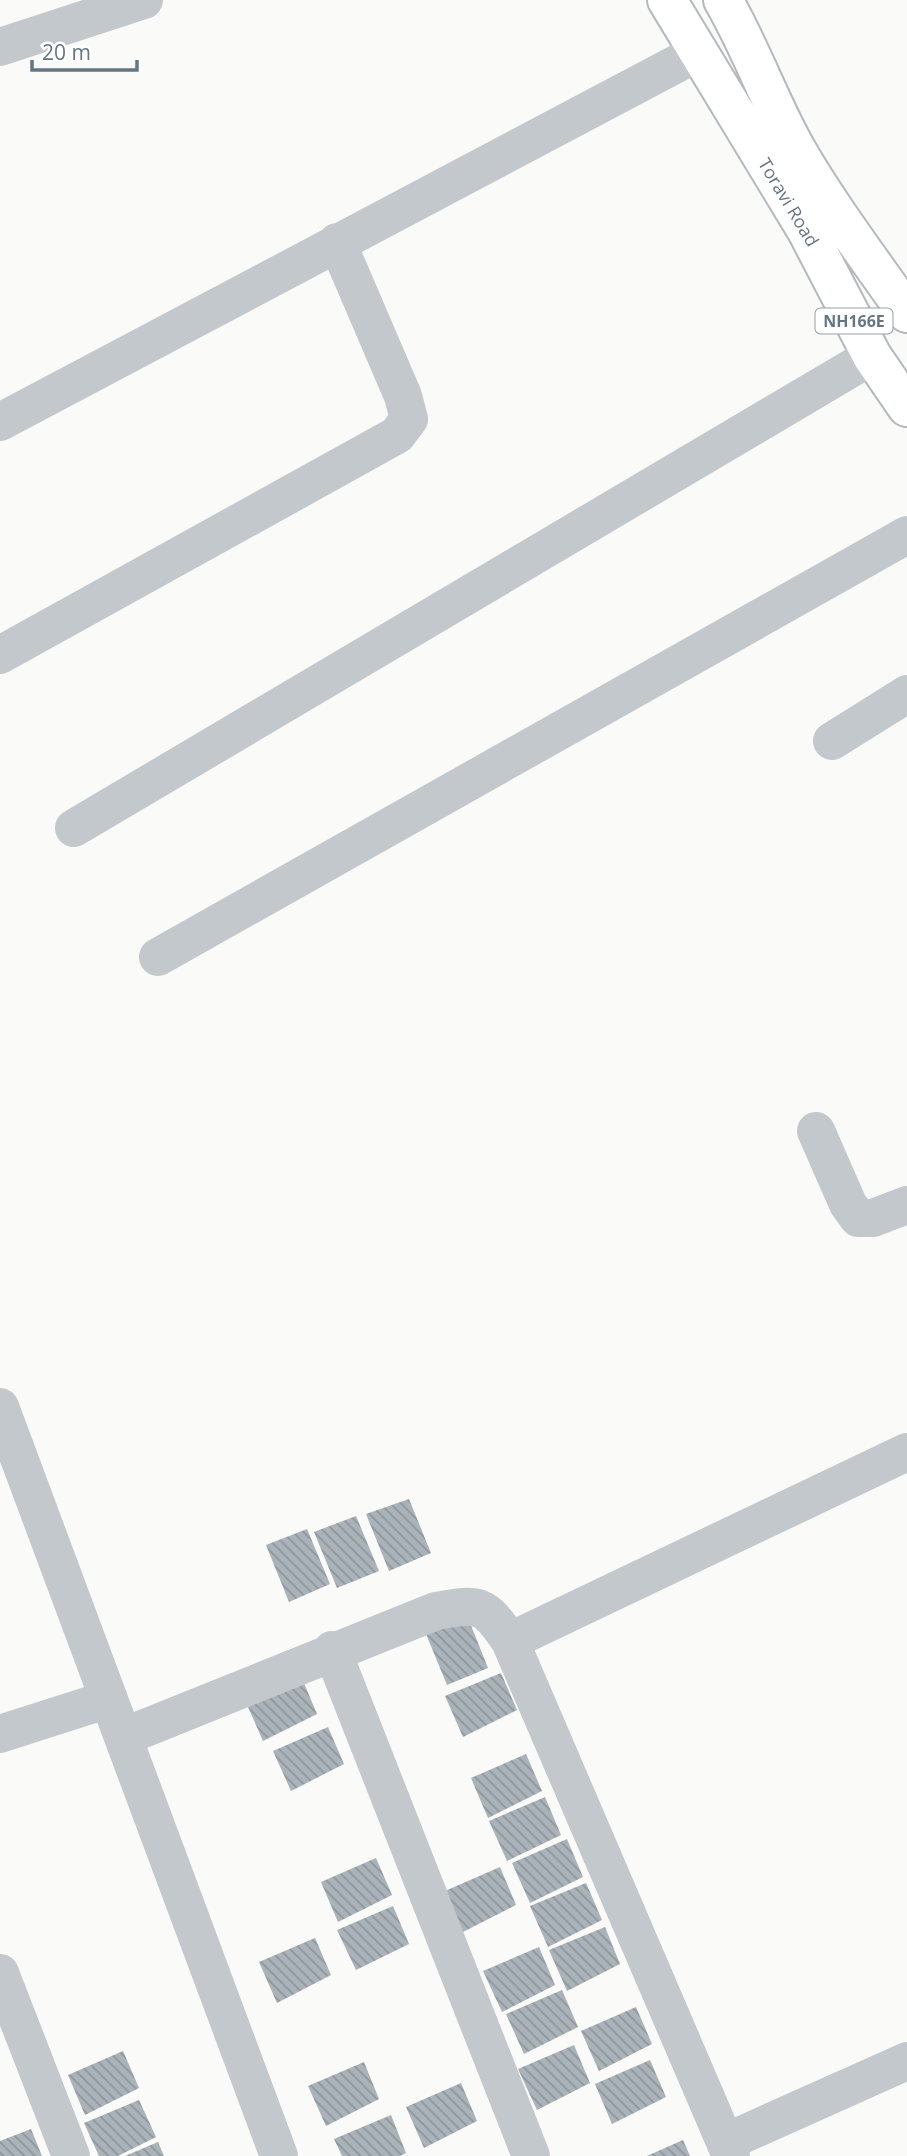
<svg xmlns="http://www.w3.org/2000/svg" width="907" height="2156" viewBox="0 0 907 2156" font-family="'Open Sans',sans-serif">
  <defs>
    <pattern id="building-back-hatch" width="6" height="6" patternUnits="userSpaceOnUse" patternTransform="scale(1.75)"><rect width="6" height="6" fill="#aab3b9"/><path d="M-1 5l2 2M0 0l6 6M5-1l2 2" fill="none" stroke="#8e969c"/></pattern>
  </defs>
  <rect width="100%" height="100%" fill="#fafaf8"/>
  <!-- building -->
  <path fill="url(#building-back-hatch)" d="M409 1499 431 1553 389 1571 366 1514Z
    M356 1516 379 1571 337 1588 314 1532Z
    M307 1529 330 1584 289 1602 266 1545Z
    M466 1613 488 1668 447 1685 424 1629Z
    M501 1673 517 1710 463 1737 445 1696Z
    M301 1676 317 1714 263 1741 245 1700Z
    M328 1727 344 1764 291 1791 273 1751Z
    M526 1754 542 1791 488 1818 471 1778Z
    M545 1797 561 1835 507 1861 489 1821Z
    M567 1839 583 1877 530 1903 512 1863Z
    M376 1858 392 1895 338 1922 321 1882Z
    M500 1867 516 1905 463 1932 445 1891Z
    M586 1883 602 1920 548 1947 530 1906Z
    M393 1906 409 1944 356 1970 337 1930Z
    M605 1927 620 1964 567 1991 549 1950Z
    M315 1938 331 1975 277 2003 259 1962Z
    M539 1947 555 1985 502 2012 483 1971Z
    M562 1990 578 2027 524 2054 506 2014Z
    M636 2007 652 2044 599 2071 581 2031Z
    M574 2045 590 2083 537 2110 518 2069Z
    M123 2051 139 2088 85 2115 68 2075Z
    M650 2060 666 2097 612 2124 595 2084Z
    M364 2062 379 2099 326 2126 308 2086Z
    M461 2083 477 2121 424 2148 406 2107Z
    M139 2100 156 2137 118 2156H99L84 2123Z
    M391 2115 406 2153 400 2156H342L334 2139Z
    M31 2129 42 2156H0V2141Z
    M683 2140 690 2156H647Z
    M158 2142 164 2156H125Z"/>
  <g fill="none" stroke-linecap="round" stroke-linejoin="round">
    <defs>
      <path id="highway" d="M667 0 807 231 872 356 907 407
        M723 0C751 48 769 101 796 149 829 206 869 259 907 313"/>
    </defs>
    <!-- highway casing -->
    <use href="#highway" stroke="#b4b9bd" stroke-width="42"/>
    <!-- minor -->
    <path stroke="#c3c8cc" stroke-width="38" d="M0 47 144 0
      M0 422 699 52
      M0 655 397 435 409 419 403 396 337 242
      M832 741 907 694
      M74 828 872 356
      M158 957 907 535
      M816 1131 848 1204 858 1218H873L907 1205
      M0 1407 279 2156
      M510 1641 907 1452
      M332 1650 531 2156
      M0 1734 109 1699
      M123 1737 436 1611C480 1603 484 1603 510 1641L731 2156
      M0 1973 71 2156
      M726 2142 907 2061"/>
    <!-- highway -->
    <use href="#highway" stroke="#fff" stroke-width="38"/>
  </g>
  <g text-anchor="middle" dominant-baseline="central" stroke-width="7" stroke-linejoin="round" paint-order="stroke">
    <!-- shield labels -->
    <rect fill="#fff" stroke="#939fa8" stroke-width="2" x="815.5" y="308.5" width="77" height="25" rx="5"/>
    <g font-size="16" font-weight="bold" fill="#657683">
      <text x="854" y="321">NH166E</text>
    </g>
    <!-- street labels -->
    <g font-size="18" fill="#657683" stroke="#fff">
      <text transform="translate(789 202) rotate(59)">Toravi Road</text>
    </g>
  </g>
  <!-- scale -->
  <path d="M32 60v10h105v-10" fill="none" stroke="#657683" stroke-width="3.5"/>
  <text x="42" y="60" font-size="21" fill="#657683" stroke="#ffffff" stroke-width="5" paint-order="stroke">20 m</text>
</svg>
